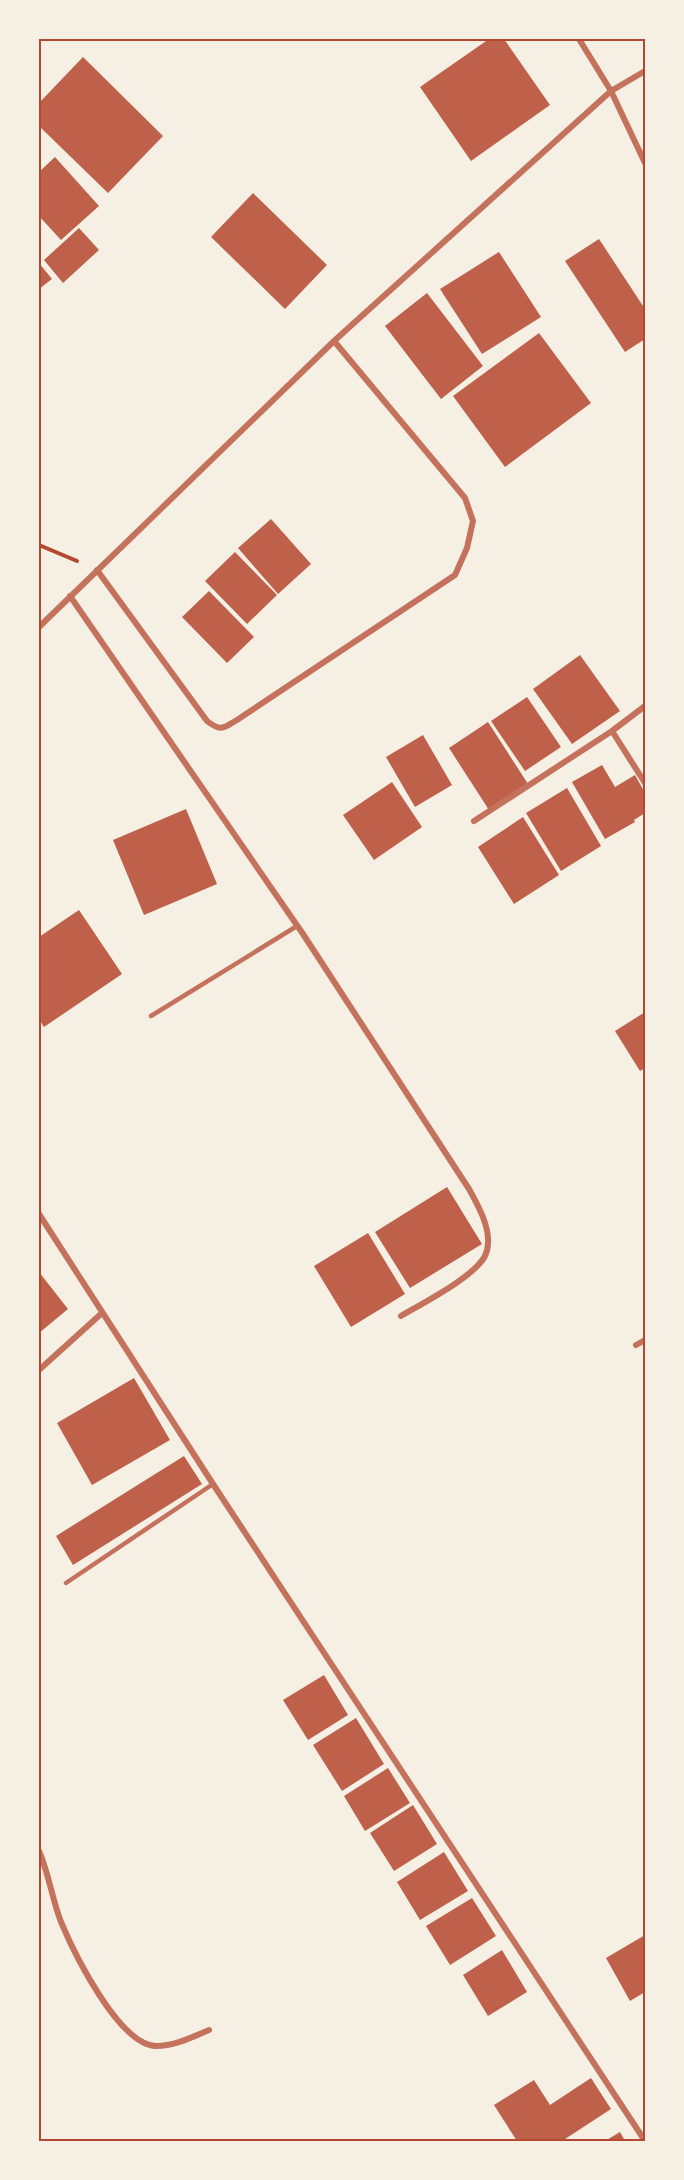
<svg xmlns="http://www.w3.org/2000/svg" width="684" height="2180" viewBox="0 0 684 2180" font-family="'Open Sans',sans-serif">
  <rect width="100%" height="100%" fill="#f6efe4"/>
  <!-- building -->
  <path fill="#bf614a" d="M489 39H504L550 105 471 161 420 87Z
    M83 57 163 136 108 193 39 126V103Z
    M55 157 99 206 61 240 39 216V172Z
    M253 193 327 265 285 309 211 237Z
    M79 228 99 250 63 283 44 260Z
    M599 239 645 309V339L625 352 565 261Z
    M499 252 541 317 482 354 440 289Z
    M39 263 52 279 39 289Z
    M427 293 483 366 441 399 385 326Z
    M539 333 591 403 505 467 453 396Z
    M271 519 311 564 278 594 238 548Z
    M235 552 277 595 247 624 205 581Z
    M209 591 254 637 227 663 182 617Z
    M580 655 620 711 572 744 533 689Z
    M527 697 561 747 525 771 491 721Z
    M488 722 528 784 489 810 449 748Z
    M423 735 452 785 415 807 386 757Z
    M602 765 615 787 635 775 645 793V813L634 820 635 822 605 839 572 782Z
    M392 782 422 827 374 860 343 815Z
    M567 788 601 846 561 871 526 813Z
    M186 809 217 884 144 915 113 840Z
    M523 817 559 875 514 904 478 847Z
    M79 910 122 974 44 1027 39 1019V937Z
    M645 1012V1068L640 1071 615 1031Z
    M447 1187 482 1244 410 1288 375 1232Z
    M368 1233 405 1294 351 1327 314 1266Z
    M39 1272 68 1309 39 1333Z
    M134 1378 170 1440 92 1485 57 1423Z
    M184 1456 202 1484 73 1565 56 1536Z
    M324 1675 348 1715 308 1740 283 1700Z
    M356 1718 384 1764 342 1791 313 1745Z
    M388 1768 410 1803 365 1831 344 1796Z
    M413 1805 437 1844 394 1871 370 1833Z
    M444 1852 468 1891 420 1920 397 1882Z
    M472 1898 496 1936 450 1965 426 1926Z
    M645 1935V1992L630 2001 606 1958Z
    M502 1950 527 1992 488 2016 463 1975Z
    M591 2078 611 2109 562 2141H517L494 2105 534 2080 550 2105Z
    M620 2132 625 2141H605Z"/>
  <g fill="none" stroke-linecap="round" stroke-linejoin="round">
    <!-- path -->
    <path stroke="#b5482f" stroke-width="4" d="M39 545 77 561"/>
    <!-- service -->
    <path stroke="#c5725c" stroke-width="4.5" d="M151 1016 297 926
      M66 1583 213 1484"/>
    <!-- minor -->
    <path stroke="#c5725c" stroke-width="6" d="M579 39 611 91 645 163
      M97 570 207 721C221 732 223 728 237 720L455 575 467 548 473 521 465 498 334 341
      M70 596 303 934 469 1189C479 1207 495 1235 485 1256 474 1277 423 1303 401 1316
      M39 627 334 341 611 91 645 71
      M645 706 612 731 645 783
      M474 821 612 731
      M39 1214 213 1484 645 2141
      M636 1345 645 1340
      M39 1370 102 1313
      M39 1851C49 1874 52 1899 61 1922 74 1953 119 2045 156 2046 175 2046 192 2037 209 2030"/>
  </g>
  <!-- border -->
  <rect width="684" height="2180" fill="none" stroke="#f6efe4" stroke-width="81"/>
  <rect x="40" y="40" width="604" height="2100" fill="none" stroke="#b5482f" stroke-width="2"/>
</svg>
